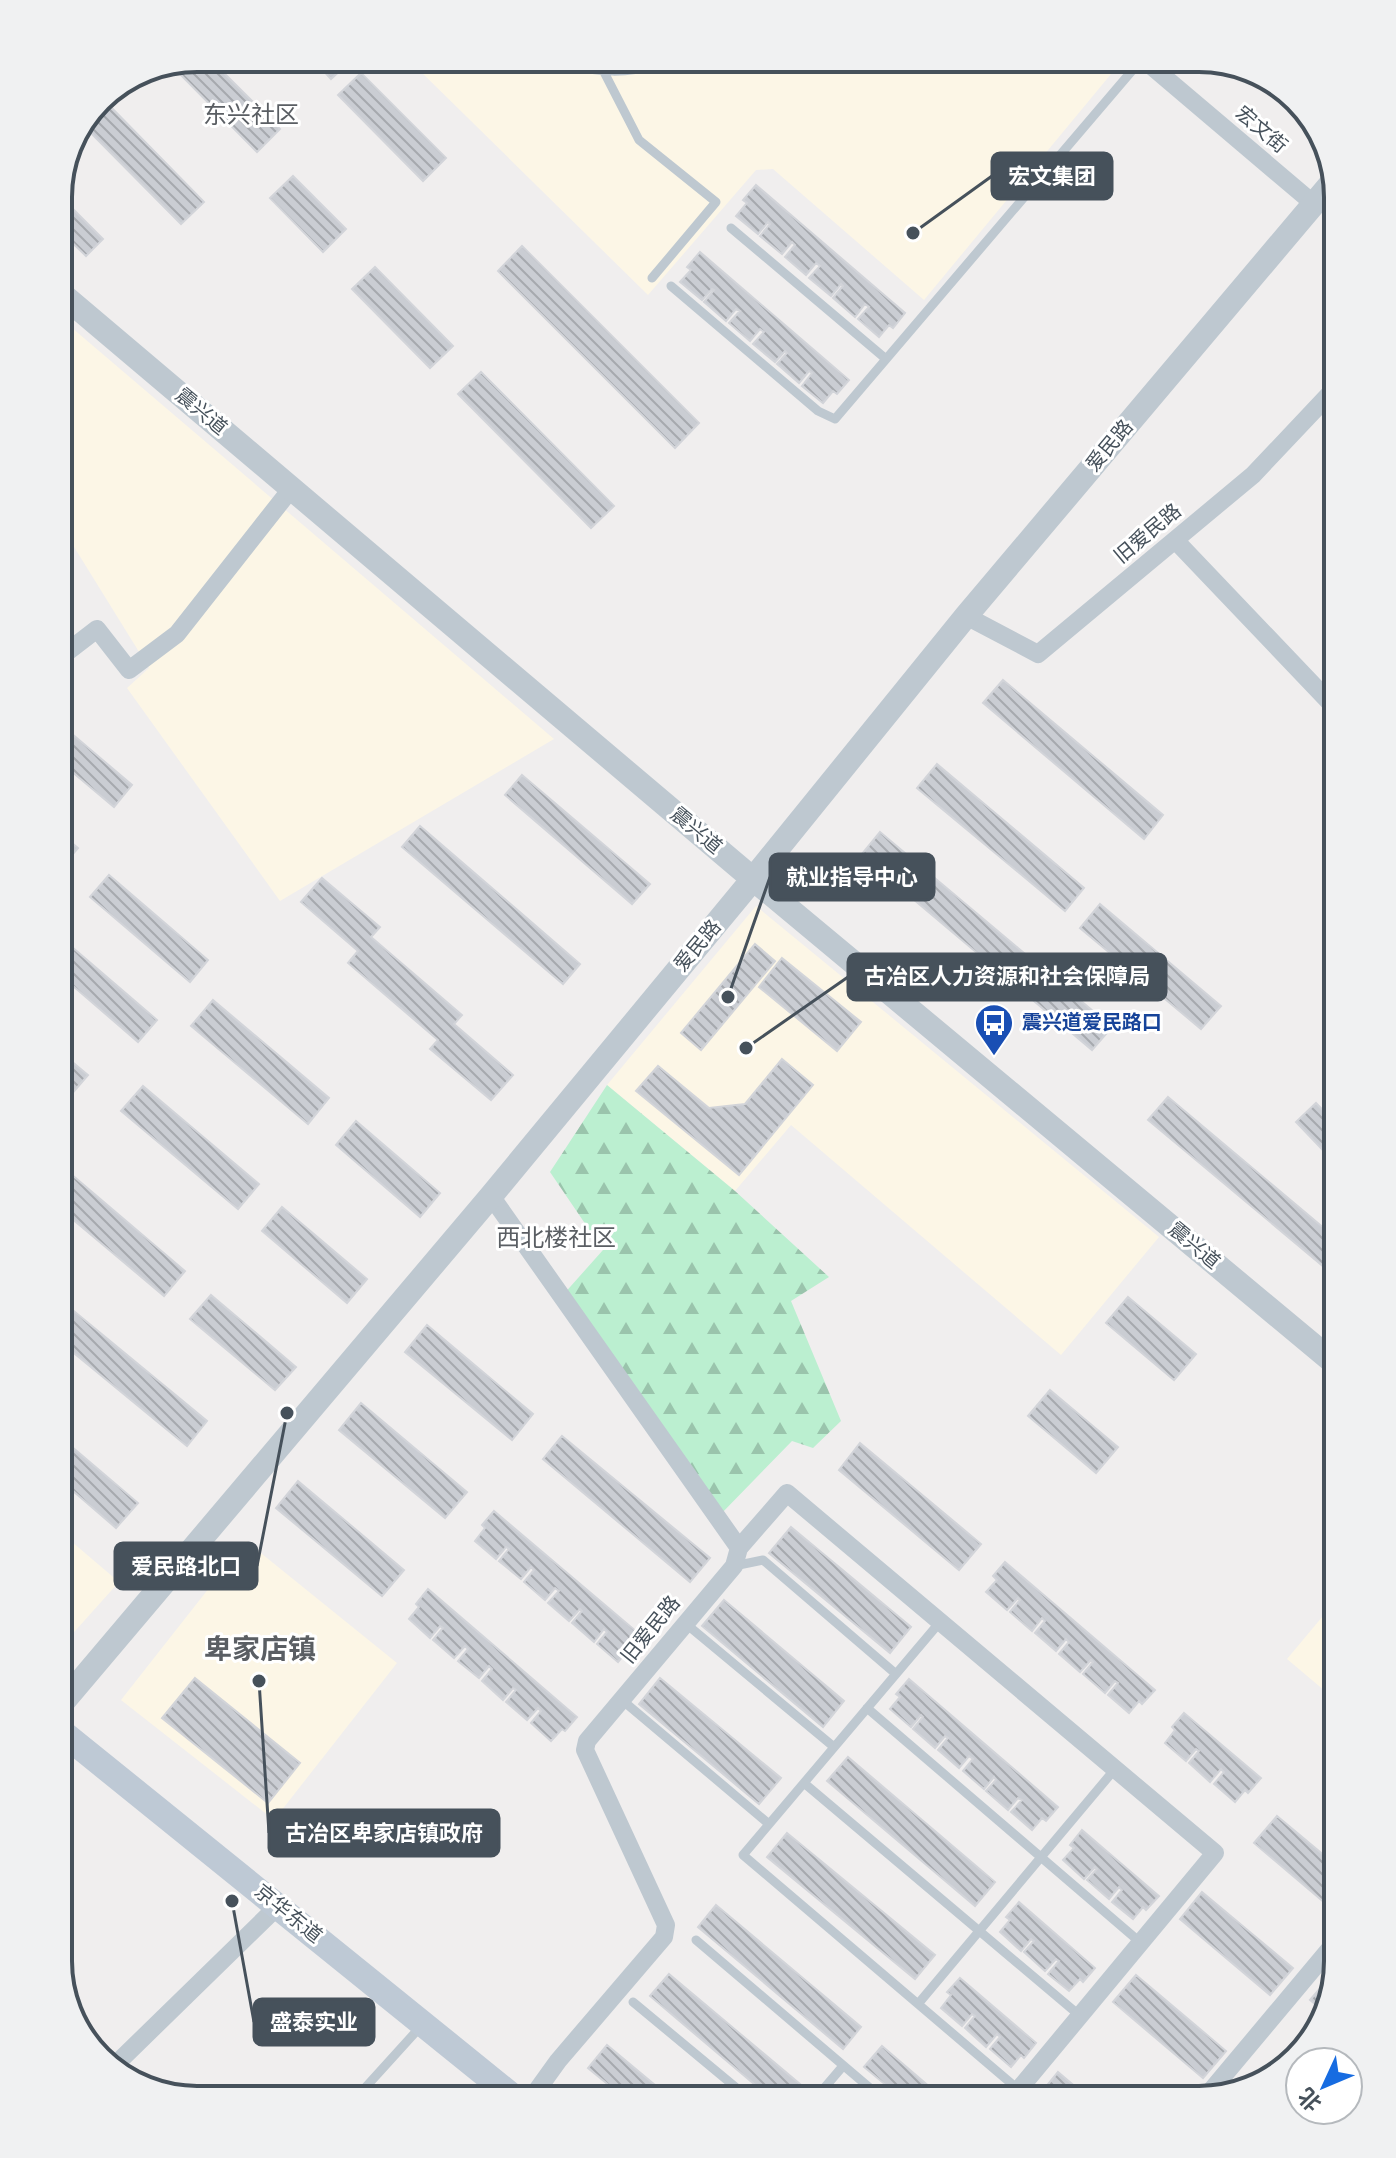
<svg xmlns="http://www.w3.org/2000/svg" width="1396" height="2158" viewBox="0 0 1396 2158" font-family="'Varela Round','Noto Sans SC',sans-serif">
  <defs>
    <pattern id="forest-firs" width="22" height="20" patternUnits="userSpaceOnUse" patternTransform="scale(2)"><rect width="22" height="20" fill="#bbefd0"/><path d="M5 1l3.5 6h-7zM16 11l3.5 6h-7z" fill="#9ac4ac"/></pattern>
    <pattern id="building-back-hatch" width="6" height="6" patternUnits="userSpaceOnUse" patternTransform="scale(2)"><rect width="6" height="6" fill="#cacdd3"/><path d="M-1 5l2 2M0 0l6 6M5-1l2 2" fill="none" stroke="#a6a9ae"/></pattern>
  </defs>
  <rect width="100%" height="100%" fill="#f0eeee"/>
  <!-- commercial -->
  <path fill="#fcf6e6" d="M1117 59 1121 62 924 300 773 169 756 170 648 295 415 66Z
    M58 316 554 739 280 901 127 688 149 668 58 521Z
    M756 906 1159 1237 1061 1355 791 1125 735 1191 607 1085Z
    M58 1530 119 1582 58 1650Z
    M246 1541 397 1663 274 1820 121 1700Z
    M1338 1598V1702L1287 1659Z"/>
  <!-- forest -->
  <path fill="url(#forest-firs)" d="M607 1085 735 1191 829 1277 791 1301 841 1421 813 1448 792 1441 719 1516 562 1296 603 1250 550 1172Z"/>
  <!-- building -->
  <path fill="url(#building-back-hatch)" stroke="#d2d4d9" stroke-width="2" d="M320 67H344L331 79Z
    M174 68H219L280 129 257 152Z
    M361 73 446 158 423 181 338 95Z
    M101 97 204 202 181 224 86 128Z
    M293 176 346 229 323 252 270 198Z
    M756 185 905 313 893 328 889 325 879 337 858 319 869 307 865 304 855 317 833 298 843 286 841 284 831 296 809 278 820 266 816 263 806 275 785 257 795 245 792 242 782 254 760 236 770 224 768 222 758 234 736 216 747 203 743 200Z
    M58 194 103 239 86 256 58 229Z
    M522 246 699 423 675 448 498 271Z
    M700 252 849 380 837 394 833 391 823 403 802 386 812 373 809 371 799 383 777 364 787 353 785 351 775 362 753 344 764 332 760 329 750 341 729 323 740 311 736 309 726 321 704 302 714 290 712 289 702 300 680 282 691 270 687 267Z
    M375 267 453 346 430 368 352 289Z
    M481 372 614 506 591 528 458 394Z
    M1003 680 1163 815 1144 839 983 703Z
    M58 722 132 785 114 807 58 760Z
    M937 764 1084 888 1065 911 917 788Z
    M522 775 650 884 632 904 505 795Z
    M420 826 580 964 563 984 402 847Z
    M58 831 78 848 59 870 58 869Z
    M880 832 1112 1027 1092 1050 861 855Z
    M109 875 208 960 190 982 90 897Z
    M322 878 380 927 371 937 462 1015 454 1024 513 1075 491 1100 430 1049 438 1040 348 963 358 951 301 902Z
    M1100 904 1221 1006 1201 1029 1080 928Z
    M58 935 157 1020 138 1042 58 973Z
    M755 944 775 961 701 1050 681 1033Z
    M782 958 861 1022 837 1051 759 987Z
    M213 1000 329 1098 308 1124 191 1026Z
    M58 1050 88 1075 69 1097 58 1088Z
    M782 1059 813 1085 739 1175 636 1091 658 1066 709 1108 745 1104Z
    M143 1086 259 1184 238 1209 121 1111Z
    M1168 1097 1338 1240V1251L1324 1267 1148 1120Z
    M1316 1103 1338 1126V1166L1296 1122Z
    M356 1121 440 1193 420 1217 336 1145Z
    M58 1163 185 1271 164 1296 58 1207Z
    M282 1207 367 1279 347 1303 262 1231Z
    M211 1295 296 1367 275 1390 190 1319Z
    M1128 1297 1196 1354 1174 1380 1106 1323Z
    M58 1298 207 1421 187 1446 58 1340Z
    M427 1325 533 1414 512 1440 405 1352Z
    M1050 1390 1118 1447 1096 1473 1028 1416Z
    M361 1403 467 1492 445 1518 339 1430Z
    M58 1435 138 1503 116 1528 58 1478Z
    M562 1436 710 1558 690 1582 543 1459Z
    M860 1443 981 1544 959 1570 839 1470Z
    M298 1481 404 1570 382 1596 276 1508Z
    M494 1511 644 1638 631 1653 628 1650 618 1662 597 1644 607 1632 604 1629 594 1642 572 1623 582 1611 580 1609 569 1621 548 1603 559 1591 555 1588 545 1600 524 1582 534 1570 531 1567 521 1579 499 1561 509 1549 506 1547 496 1559 475 1541 485 1528 482 1525Z
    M791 1527 911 1627 890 1653 769 1553Z
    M1005 1562 1155 1690 1142 1704 1139 1701 1129 1713 1108 1695 1118 1683 1115 1681 1105 1693 1083 1674 1093 1662 1091 1660 1080 1672 1059 1654 1069 1642 1066 1639 1056 1651 1035 1633 1045 1621 1042 1618 1032 1631 1010 1612 1020 1600 1018 1598 1007 1610 986 1592 997 1580 993 1576Z
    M428 1589 577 1717 565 1731 562 1729 551 1741 531 1723 541 1711 538 1708 527 1720 506 1702 516 1690 513 1688 503 1700 482 1681 492 1669 489 1666 479 1678 458 1661 468 1649 465 1646 454 1658 433 1640 443 1628 440 1626 430 1638 409 1619 419 1607 416 1604Z
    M724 1600 844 1701 823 1727 702 1626Z
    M195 1678 300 1763 268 1803 162 1718Z
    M660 1678 781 1778 759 1804 639 1704Z
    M909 1679 1058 1807 1046 1821 1042 1818 1032 1830 1011 1812 1022 1800 1018 1798 1008 1810 986 1791 996 1780 994 1777 984 1789 963 1771 973 1759 969 1756 959 1768 938 1750 948 1738 945 1736 935 1748 913 1729 923 1717 921 1715 911 1727 890 1709 900 1697 896 1694Z
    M1184 1713 1261 1778 1248 1793 1245 1790 1235 1802 1214 1784 1224 1772 1221 1769 1210 1782 1189 1763 1199 1751 1196 1749 1186 1761 1165 1743 1175 1730 1172 1727Z
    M848 1757 995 1882 975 1906 827 1781Z
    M1277 1816 1338 1867V1914L1254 1843Z
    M1082 1830 1159 1896 1146 1910 1143 1907 1133 1919 1112 1902 1122 1890 1119 1887 1109 1899 1087 1880 1097 1869 1095 1867 1084 1879 1063 1860 1074 1848 1070 1845Z
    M787 1833 935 1955 915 1979 767 1857Z
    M1202 1892 1293 1968 1270 1995 1180 1919Z
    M1019 1902 1095 1968 1083 1982 1080 1979 1069 1991 1048 1974 1059 1961 1056 1959 1045 1971 1024 1952 1034 1941 1031 1939 1021 1951 1000 1932 1010 1920 1006 1917Z
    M716 1905 861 2027 843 2049 698 1927Z
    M669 1974 807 2090 799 2100H773L650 1996Z
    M1136 1975 1226 2051 1203 2078 1113 2002Z
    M960 1978 1036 2043 1024 2058 1021 2055 1011 2067 990 2049 1000 2037 997 2034 986 2047 965 2028 975 2016 972 2014 962 2026 941 2008 951 1995 947 1992Z
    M1329 1978 1332 1981 1323 2011 1310 2000Z
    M607 2045 673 2100H627L588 2068Z
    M882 2046 945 2100H904L864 2067Z
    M1058 2072 1091 2100H1035Z"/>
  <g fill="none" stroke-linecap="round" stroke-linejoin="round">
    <!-- service -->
    <path stroke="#bec8d0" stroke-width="9" d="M568 64C599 73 627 74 658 64
      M604 72 639 140 716 202 652 278
      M731 228 886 359
      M671 286 818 411 835 419 1142 59
      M734 1566 763 1560 896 1674
      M940 1622 743 1855 1019 2090
      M685 1623 834 1747
      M622 1700 769 1824
      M867 1708 1141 1943
      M804 1783 1079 2015
      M696 1940 884 2100
      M633 2002 751 2100
      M918 2004 1115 1769
      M354 2100 422 2025
      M814 2100 843 2066"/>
    <!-- minor -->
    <path stroke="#bec8d0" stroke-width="18" d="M1143 59 1314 204
      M1175 540 1338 711
      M966 616 1038 654 1253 475 1338 385
      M58 659 97 629 129 670 177 634 291 489
      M491 1196 739 1548 734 1566 587 1741 585 1750 666 1925 664 1937 558 2061 530 2100
      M739 1548 787 1493 1215 1853 1010 2100
      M112 2068 278 1906
      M1204 2099 1338 1939"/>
    <!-- tertiary -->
    <path stroke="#bec8d0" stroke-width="24" d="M58 291 753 879 1338 1366
      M58 1708 491 1196 753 879 966 616 1334 180"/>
    <!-- secondary -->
    <path stroke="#bec9d5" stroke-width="26" d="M58 1729 517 2100"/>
  </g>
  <!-- icons -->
  <defs>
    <symbol id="bus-pin" viewBox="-11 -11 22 30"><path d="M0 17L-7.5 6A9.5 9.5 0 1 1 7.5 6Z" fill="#1a4fb4" stroke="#fff"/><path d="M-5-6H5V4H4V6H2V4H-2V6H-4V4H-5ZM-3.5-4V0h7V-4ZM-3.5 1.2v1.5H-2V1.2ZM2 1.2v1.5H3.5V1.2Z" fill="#fff"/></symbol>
  </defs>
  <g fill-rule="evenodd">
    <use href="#bus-pin" x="972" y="1001" width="44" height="60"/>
  </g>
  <g text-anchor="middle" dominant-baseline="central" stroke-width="6" stroke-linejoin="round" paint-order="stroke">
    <!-- street labels -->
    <g font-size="20" fill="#46515b" stroke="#fff">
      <text transform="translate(1261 130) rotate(40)">宏文街</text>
      <text transform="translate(201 412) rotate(40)">震兴道</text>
      <text transform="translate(1110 446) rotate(-50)">爱民路</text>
      <text transform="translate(1148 534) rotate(-40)">旧爱民路</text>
      <text transform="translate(696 831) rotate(40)">震兴道</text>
      <text transform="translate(698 946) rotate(-50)">爱民路</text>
      <text transform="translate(1194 1246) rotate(40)">震兴道</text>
      <text transform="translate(651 1630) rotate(-51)">旧爱民路</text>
      <text transform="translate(288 1914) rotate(39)">京华东道</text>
    </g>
    <!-- transit labels -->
    <g font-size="20" font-weight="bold" fill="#164399" stroke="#fff" text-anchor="start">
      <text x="1022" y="1023">震兴道爱民路口</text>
    </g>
    <!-- quarter labels -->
    <g font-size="24" fill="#5a5e63" stroke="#fff">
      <text x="251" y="115">东兴社区</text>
      <text x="556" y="1238">西北楼社区</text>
    </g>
    <!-- district labels -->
    <g font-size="28" font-weight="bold" fill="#5a5e63" stroke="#fff">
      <text x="260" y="1650">卑家店镇</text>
    </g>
  </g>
  <!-- crop -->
  <path d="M0 0H1396V2158H0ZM197 72H1199A125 125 0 0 1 1324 197V1961A125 125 0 0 1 1199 2086H197A125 125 0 0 1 72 1961V197A125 125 0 0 1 197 72Z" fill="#f0f1f2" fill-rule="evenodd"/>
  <path fill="none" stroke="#46515b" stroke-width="4" d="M197 72H1199A125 125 0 0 1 1324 197V1961A125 125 0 0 1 1199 2086H197A125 125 0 0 1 72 1961V197A125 125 0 0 1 197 72Z"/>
  <!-- callouts -->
  <path fill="none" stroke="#46515b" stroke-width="3" d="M913 233L992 176M728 997L770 877M746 1048L848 977M287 1413L257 1566M259 1681L269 1833M232 1901L254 2022"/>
  <g fill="#46515b" stroke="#fff" stroke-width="3">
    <circle cx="913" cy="233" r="8"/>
    <circle cx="728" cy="997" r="8"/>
    <circle cx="746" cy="1048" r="8"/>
    <circle cx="287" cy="1413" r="8"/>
    <circle cx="259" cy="1681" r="8"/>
    <circle cx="232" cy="1901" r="8"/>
  </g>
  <g fill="#46515b" stroke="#46515b" stroke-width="3">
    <rect x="992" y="153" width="120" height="46" rx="8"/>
    <rect x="770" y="854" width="164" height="46" rx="8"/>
    <rect x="848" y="954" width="318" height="46" rx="8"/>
    <rect x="115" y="1543" width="142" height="46" rx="8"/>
    <rect x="269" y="1810" width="230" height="46" rx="8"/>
    <rect x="254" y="1999" width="120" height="46" rx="8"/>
  </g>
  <g font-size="22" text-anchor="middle" font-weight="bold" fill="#fff">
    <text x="1052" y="184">宏文集团</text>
    <text x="852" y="885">就业指导中心</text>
    <text x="1007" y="984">古冶区人力资源和社会保障局</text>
    <text x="186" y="1574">爱民路北口</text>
    <text x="384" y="1841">古冶区卑家店镇政府</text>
    <text x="314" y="2030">盛泰实业</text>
  </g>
  <!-- north arrow -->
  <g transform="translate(1324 2086) rotate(226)"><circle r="38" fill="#ffffff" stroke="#b5b9bd" stroke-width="2"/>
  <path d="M0-6L14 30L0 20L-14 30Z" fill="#176ce1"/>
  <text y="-12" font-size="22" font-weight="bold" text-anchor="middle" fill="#46515b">北</text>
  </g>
</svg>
